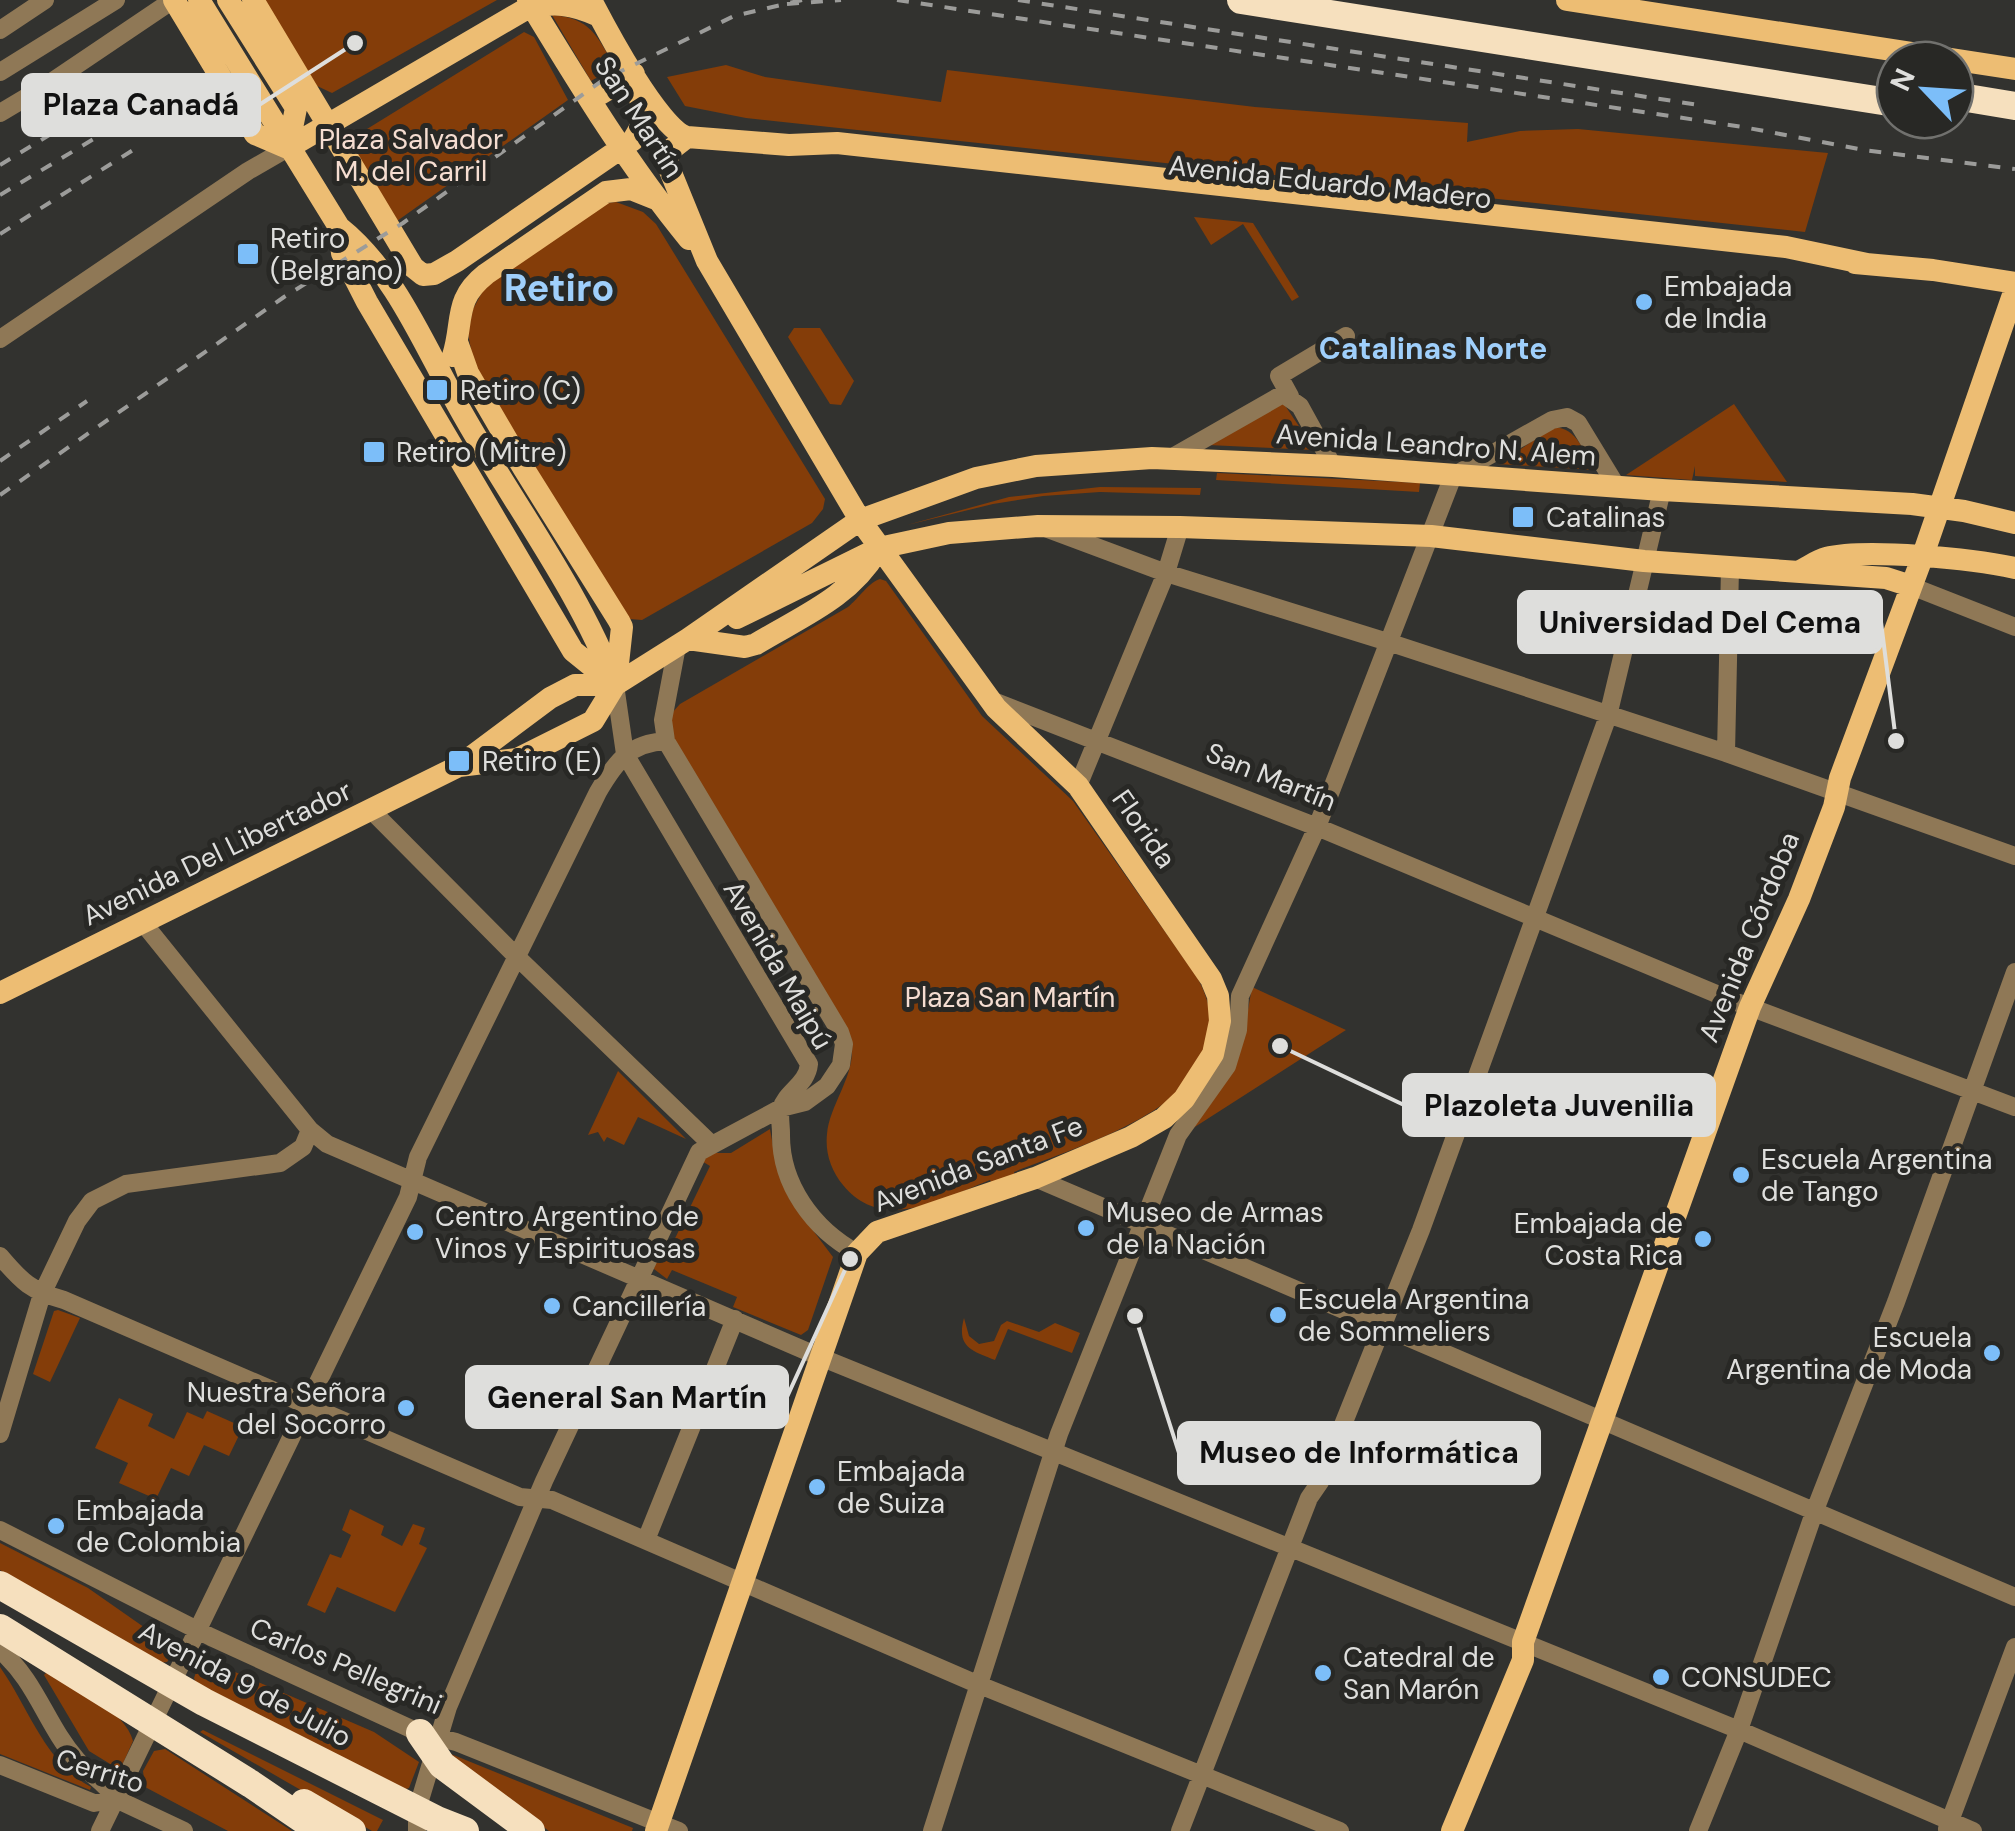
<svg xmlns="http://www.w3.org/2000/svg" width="2015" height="1831" viewBox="0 0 2015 1831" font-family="'DM Sans',sans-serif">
  <rect width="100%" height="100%" fill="#32322f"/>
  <!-- green -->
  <path fill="#843d09" d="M263 0H497L332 93 315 85Z
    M552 15C591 18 597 36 615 67L591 81Z
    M524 32 534 37 568 100 397 221 352 146 354 137Z
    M726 65 765 77 941 102 947 70 1255 107 1468 123 1467 142 1520 131 1578 129 1828 153 1805 232 746 118 685 106 667 77Z
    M616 202 643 212 656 224 825 499 823 509 812 523 642 620 630 619 617 609 473 361 468 333 473 309 485 287 599 204Z
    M1194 217 1253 223 1299 297 1292 301 1243 224 1211 245Z
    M794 328H820L854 381 841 405 830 404 788 337Z
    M1284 404 1315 450 1208 445 1277 405Z
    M1734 404 1787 482 1695 476V466L1692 480 1626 475Z
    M1554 427C1577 428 1584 452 1595 470L1498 464Z
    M1217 473 1420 483 1419 492 1216 480Z
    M1100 487 1201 488 1200 495 1100 492 1043 496 993 504 907 525 1009 497Z
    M880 579 886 581 982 716 1073 801 1197 977C1261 1095 1094 1140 1014 1172L1016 1181 994 1188 990 1180C944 1198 882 1234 843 1185 831 1170 825 1153 827 1134 830 1104 854 1078 852 1046L668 733 671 714 680 704 848 607C858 599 869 582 880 579Z
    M1252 987 1346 1030 1187 1132 1244 1033Z
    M618 1071 686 1139 638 1117 624 1145 607 1137 604 1142 598 1132 588 1135Z
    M770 1129 777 1169 790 1200 833 1257 808 1330 801 1335 733 1307 737 1297 672 1270 667 1279 654 1269 656 1253 666 1257 710 1166 700 1160 713 1153H731Z
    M58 1310 80 1318 50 1382 33 1374 54 1311Z
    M964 1318 969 1336 979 1344 994 1341 1001 1325 1007 1321 1039 1332 1055 1323 1080 1333 1072 1353 1008 1329 995 1360C972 1351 956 1347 964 1318Z
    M119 1398 153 1414 148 1426 174 1439 187 1412 203 1419 207 1411 243 1427 229 1456 204 1445 189 1476 171 1468 156 1499 119 1483 128 1463 95 1448Z
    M350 1509 384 1526 381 1535 402 1546 413 1524 425 1528 419 1544 427 1548 395 1612 337 1587 325 1613 307 1605 330 1554 341 1558 351 1535 342 1530Z
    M0 1543 88 1588 171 1646 173 1654 167 1662 159 1663 33 1594 0 1570Z
    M205 1659 374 1732 419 1762 409 1788 403 1790 196 1683 194 1678 200 1661Z
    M0 1667C29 1708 45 1763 91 1787L90 1790 0 1754Z
    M48 1671C73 1686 126 1711 133 1741L120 1770 89 1751 44 1675Z
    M203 1730 383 1820 377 1831H372L200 1732Z
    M165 1749 292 1831H228L145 1787 143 1771 154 1751Z
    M446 1752 633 1828 632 1831H549L446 1757Z"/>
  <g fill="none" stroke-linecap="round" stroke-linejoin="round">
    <!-- minor -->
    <path stroke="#8f7856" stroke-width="18" d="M0 30 45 0
      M0 72 116 0
      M0 113 47 85 173 0
      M0 339 248 171 288 148
      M1290 396 1279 376 1346 336
      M1169 459 1283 394 1300 406 1333 466
      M1048 529 1166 573 1391 643 1726 753 2015 856
      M1911 586 2015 627
      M615 685 625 754 809 1064C807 1085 786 1091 781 1109 779 1116 781 1126 781 1133 780 1184 813 1229 857 1253
      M993 701 1317 827 1731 1000 2015 1107
      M1726 753 1730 568
      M1078 786 1166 573 1180 527
      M371 810 517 957 711 1144
      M144 924 310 1130 327 1144 820 1357 1739 1730 1973 1831
      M1035 1178 2015 1597
      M0 1256C22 1282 31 1291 64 1300L520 1497 552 1500 977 1684 1340 1831
      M0 1434 42 1294 77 1221 92 1201 126 1184 280 1163 303 1147 310 1130
      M0 1530 211 1637 420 1733 456 1742 679 1831
      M646 1540 735 1319
      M0 1650C37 1682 46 1725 77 1760 90 1775 105 1782 116 1799
      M0 1765 94 1803 116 1799 184 1831
      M1947 1829 2015 1647
      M100 1831 408 1197 418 1157 598 792C616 761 630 743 666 741
      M417 1831V1810L448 1707 544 1481 699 1152 781 1108 805 1102 827 1086 841 1065 844 1044 840 1032 666 741 663 720 677 646
      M932 1831 1059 1434 1178 1135 1227 1066 1238 1030 1240 996 1317 827 1453 476 1552 420 1567 417 1578 423 1617 487
      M1180 1831 1309 1498 1320 1482 1421 1230 1608 716 1662 490
      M1698 1831 1739 1730 1815 1510 1896 1302 2015 972"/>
    <!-- major -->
    <path stroke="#edbd73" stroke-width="22" d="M174 0 255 134 288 148
      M199 0 339 227C398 274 427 353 465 418 515 506 579 590 615 685
      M228 0 296 108 288 148
      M253 0 413 267 423 275 434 274 457 261 633 140 643 123 639 89
      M528 0C578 82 628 165 689 239
      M591 0C606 29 659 129 687 137L789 145 837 143 1786 247 1867 264
      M1567 0 2015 69
      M590 100 634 74
      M288 148 526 9C553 1 573 4 599 16
      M339 227 342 253 367 302 573 651 615 685
      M1855 263 1933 270 2015 283
      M457 342 468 373 524 469 619 621 622 627 616 682
      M453 356C464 321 453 300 486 274L606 192 631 189 656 199
      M1798 572C1807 568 1817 560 1826 558 1866 548 1974 559 2015 568
      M737 618 879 548 949 533 1038 526 1180 527 1431 536 1644 561 1886 578 1911 586
      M688 639 745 647 756 644C802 616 849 598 877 551
      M459 766 517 759 593 721 615 685 688 639 860 520 976 478 1036 466 1152 458 1333 466 1662 490 1912 504 1964 511 2015 523
      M0 993 459 766 550 698 575 685H615
      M656 1831 857 1253 877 1232 1035 1178 1131 1137 1164 1118 1184 1099 1213 1054 1220 1021 1218 996 1211 979 1078 786 996 708 860 520 707 261 667 163 669 151 687 137
      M1452 1831 1523 1660V1642L1750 1007 1799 899 1834 807 1840 778 1922 558 2015 289"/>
    <!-- highway -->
    <path stroke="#f6e0be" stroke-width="28" d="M1241 0 1895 103
      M1955 96 2015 106
      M0 1585 204 1702 437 1820 465 1831
      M0 1628 251 1784 320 1831
      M420 1733 442 1765 531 1831
      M304 1803 352 1831"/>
    <!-- rail -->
    <path stroke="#9c9c9a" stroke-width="4" stroke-dasharray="12 12" stroke-linecap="butt" d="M897 0 1743 127 1864 150 2015 169
      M1018 0 1699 105
      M787 4 841 0
      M0 165 89 111
      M0 195 102 134
      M0 234 133 150
      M0 461 87 401
      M0 495 284 297 403 223 603 80 734 16 802 0"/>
  </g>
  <!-- markers -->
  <g fill="#7cbef9" stroke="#282825" stroke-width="4">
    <rect x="236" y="242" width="24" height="24" rx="5"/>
    <circle cx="1644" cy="302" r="10"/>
    <rect x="425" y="378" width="24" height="24" rx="5"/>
    <rect x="362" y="440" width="24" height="24" rx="5"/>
    <rect x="1511" y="505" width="24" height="24" rx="5"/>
    <rect x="447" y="749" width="24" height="24" rx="5"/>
    <circle cx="1741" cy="1175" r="10"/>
    <circle cx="1086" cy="1228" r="10"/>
    <circle cx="415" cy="1232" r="10"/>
    <circle cx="1703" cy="1239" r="10"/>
    <circle cx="552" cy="1306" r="10"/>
    <circle cx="1278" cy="1315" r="10"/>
    <circle cx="1992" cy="1353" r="10"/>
    <circle cx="406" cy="1408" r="10"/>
    <circle cx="817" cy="1487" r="10"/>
    <circle cx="56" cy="1526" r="10"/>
    <circle cx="1323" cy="1673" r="10"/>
    <circle cx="1661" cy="1677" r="10"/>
  </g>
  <g text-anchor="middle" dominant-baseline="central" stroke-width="10" stroke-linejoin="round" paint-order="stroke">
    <!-- street labels -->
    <g font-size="28" fill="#dededc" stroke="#282825">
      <text transform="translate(639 117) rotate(57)">San Martín</text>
      <text transform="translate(1330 182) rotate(6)">Avenida Eduardo Madero</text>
      <text transform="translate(1436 445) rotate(4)">Avenida Leandro N. Alem</text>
      <text transform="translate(1271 777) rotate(22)">San Martín</text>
      <text transform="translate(1144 829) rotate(55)">Florida</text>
      <text transform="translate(217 853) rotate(-26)">Avenida Del Libertador</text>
      <text transform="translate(1749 937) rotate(-68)">Avenida Córdoba</text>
      <text transform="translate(778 965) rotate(60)">Avenida Maipú</text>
      <text transform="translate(978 1164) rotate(-21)">Avenida Santa Fe</text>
      <text transform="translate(346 1666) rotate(23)">Carlos Pellegrini</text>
      <text transform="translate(245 1684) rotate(28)">Avenida 9 de Julio</text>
      <text transform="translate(100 1771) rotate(17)">Cerrito</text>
    </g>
    <!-- park labels -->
    <g font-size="28" fill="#f5ddd1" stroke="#282825">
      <text x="411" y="139">Plaza Salvador<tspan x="411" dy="32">M. del Carril</tspan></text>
      <text x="1010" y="997">Plaza San Martín</text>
    </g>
    <!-- poi labels -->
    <g font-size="28" fill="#dededc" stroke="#282825" text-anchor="start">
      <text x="270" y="238">Retiro<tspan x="270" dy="32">(Belgrano)</tspan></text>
      <text x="1664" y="286">Embajada<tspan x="1664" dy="32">de India</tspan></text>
      <text x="460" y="390">Retiro (C)</text>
      <text x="396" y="452">Retiro (Mitre)</text>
      <text x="1546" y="517">Catalinas</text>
      <text x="482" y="761">Retiro (E)</text>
      <text x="1761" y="1159">Escuela Argentina<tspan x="1761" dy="32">de Tango</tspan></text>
      <text x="1106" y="1212">Museo de Armas<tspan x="1106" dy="32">de la Nación</tspan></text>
      <text x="435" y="1216">Centro Argentino de<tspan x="435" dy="32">Vinos y Espirituosas</tspan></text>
      <text x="1683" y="1223" text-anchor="end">Embajada de<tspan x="1683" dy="32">Costa Rica</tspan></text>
      <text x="1298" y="1299">Escuela Argentina<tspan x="1298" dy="32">de Sommeliers</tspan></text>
      <text x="572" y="1306">Cancillería</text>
      <text x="1972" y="1337" text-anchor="end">Escuela<tspan x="1972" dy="32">Argentina de Moda</tspan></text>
      <text x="386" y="1392" text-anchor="end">Nuestra Señora<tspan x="386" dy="32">del Socorro</tspan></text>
      <text x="837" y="1471">Embajada<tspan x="837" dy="32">de Suiza</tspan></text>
      <text x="76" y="1510">Embajada<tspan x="76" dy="32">de Colombia</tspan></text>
      <text x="1343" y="1657">Catedral de<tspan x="1343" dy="32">San Marón</tspan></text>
      <text x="1681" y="1677">CONSUDEC</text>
    </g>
    <!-- neighbourhood labels -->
    <g font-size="30" font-weight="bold" fill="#9fcffb" stroke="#282825">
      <text x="1433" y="348">Catalinas Norte</text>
    </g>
    <!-- district labels -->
    <g font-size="38" font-weight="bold" fill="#9fcffb" stroke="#282825">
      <text x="559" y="288">Retiro</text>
    </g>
  </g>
  <!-- callouts -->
  <path fill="none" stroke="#dededc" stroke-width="4" d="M355 43L259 105M1896 741L1881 622M1280 1046L1404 1105M850 1259L787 1397M1135 1316L1179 1453"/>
  <g fill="#dededc" stroke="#282825" stroke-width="4">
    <circle cx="355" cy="43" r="10"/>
    <circle cx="1896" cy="741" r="10"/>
    <circle cx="1280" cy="1046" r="10"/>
    <circle cx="850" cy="1259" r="10"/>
    <circle cx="1135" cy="1316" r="10"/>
  </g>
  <g fill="#dededc" stroke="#dededc" stroke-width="4">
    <rect x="23" y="75" width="236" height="60" rx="10"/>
    <rect x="1519" y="592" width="362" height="60" rx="10"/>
    <rect x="1404" y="1075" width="310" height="60" rx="10"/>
    <rect x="467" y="1367" width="320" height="60" rx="10"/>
    <rect x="1179" y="1423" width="360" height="60" rx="10"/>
  </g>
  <g font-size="30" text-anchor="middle" font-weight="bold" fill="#111">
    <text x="141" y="115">Plaza Canadá</text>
    <text x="1700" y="633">Universidad Del Cema</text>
    <text x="1559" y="1116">Plazoleta Juvenilia</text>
    <text x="627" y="1408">General San Martín</text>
    <text x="1359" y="1463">Museo de Informática</text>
  </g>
  <!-- north arrow -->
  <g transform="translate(1925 90) rotate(295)"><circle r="48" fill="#282825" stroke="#71716e" stroke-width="2.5"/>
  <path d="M0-8L18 38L0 25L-18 38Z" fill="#7cbef9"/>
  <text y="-15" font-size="28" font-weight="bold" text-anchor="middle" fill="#dededc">N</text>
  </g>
</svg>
